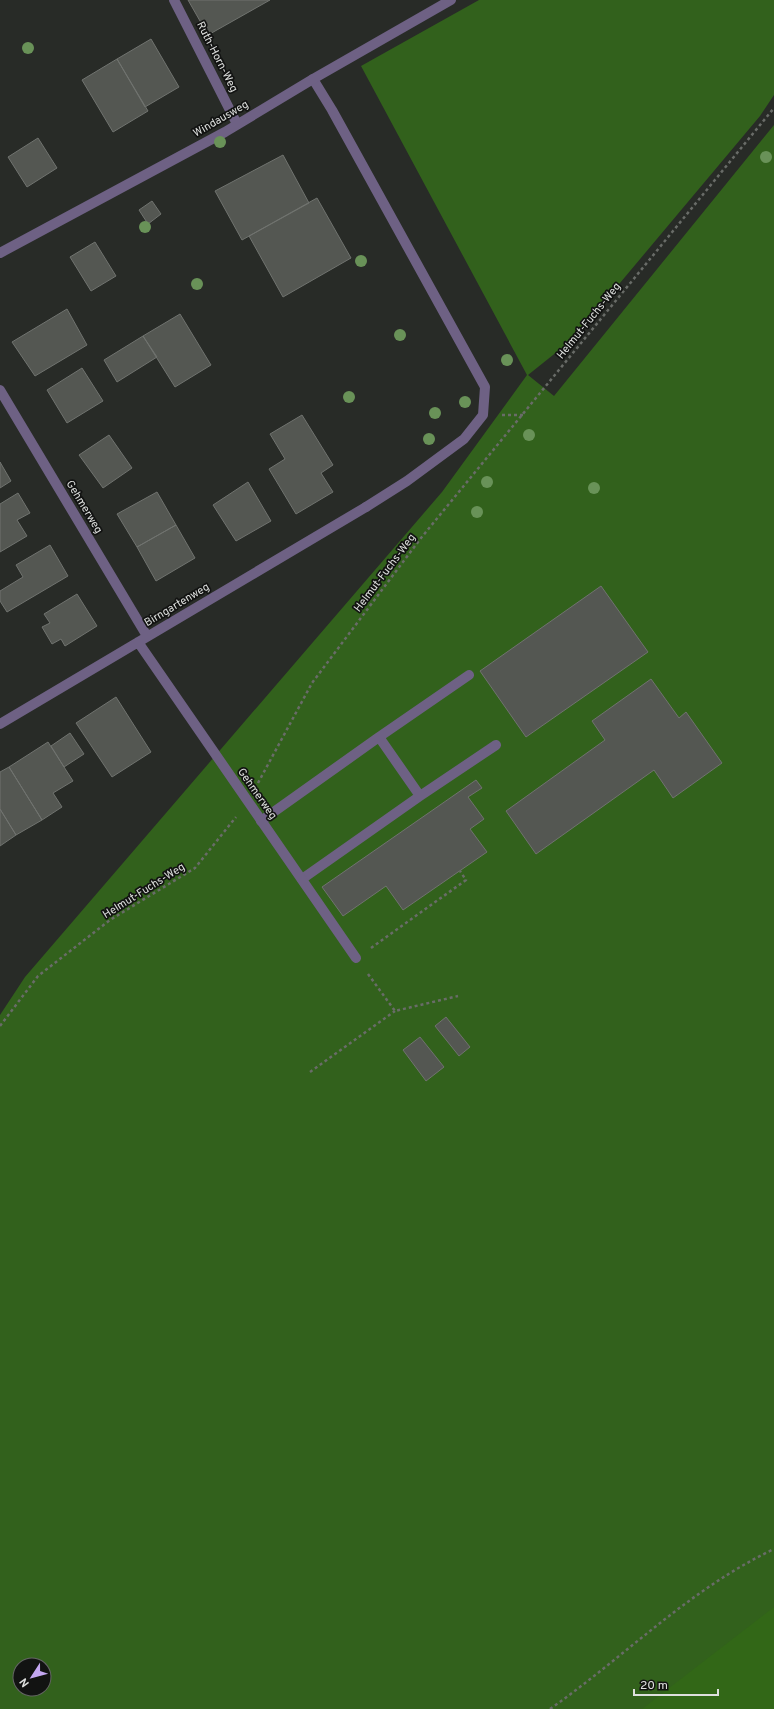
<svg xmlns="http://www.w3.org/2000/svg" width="774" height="1709" viewBox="0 0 774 1709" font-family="Overpass,sans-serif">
  <rect width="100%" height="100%" fill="#282b27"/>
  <!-- green -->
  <path fill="#32611c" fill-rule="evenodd" d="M479 0H774V95L760 116 573 339 528 375 554 396 774 125V1709H0V1015L25 977 442 492 527 375 361 66ZM20 1665H44V1689H20Z"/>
  <!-- forest -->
  <path fill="#326717" d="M774 1607V1709H642Z"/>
  <!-- building -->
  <path fill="#545752" stroke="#70736f" d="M188 0H270L208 35Z
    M151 39 179 87 145 107 117 59Z
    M117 59 148 111 113 132 82 80Z
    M38 138 57 168 27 187 8 157Z
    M283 155 309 203 242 240 215 191Z
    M317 198 351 258 283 297 249 236Z
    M152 201 161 214 148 224 139 210Z
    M95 242 116 276 91 291 70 257Z
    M67 309 87 345 35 376 12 342Z
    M180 314 211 365 175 387 143 336Z
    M143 336 157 357 117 382 104 360Z
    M82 368 103 401 67 423 47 390Z
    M302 415 333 465 321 473 333 492 296 514 269 469 285 459 270 434Z
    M109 435 132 468 103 488 79 455Z
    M0 462 11 481 0 488Z
    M248 482 271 521 236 541 213 505Z
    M157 492 176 525 137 547 117 514Z
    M18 493 30 513 17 520 27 536 0 552V504Z
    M176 525 195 558 156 581 137 547Z
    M50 545 68 576 7 612 0 601V591L23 577 16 565Z
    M601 586 648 652 526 737 480 671Z
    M77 594 97 626 65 646 61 639 52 644 42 627 50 623 44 614Z
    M651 679 679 718 686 712 722 763 673 798 654 770 536 854 506 811 605 740 592 721Z
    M116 697 151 752 112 777 76 723Z
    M70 733 84 754 64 767 51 746Z
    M48 742 73 781 53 793 62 807 42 820 9 767Z
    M9 767 42 820 16 835 0 809V772Z
    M476 780 482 788 468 797 484 819 470 829 487 852 403 910 386 886 343 916 322 887Z
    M0 809 16 835 0 846Z
    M446 1017 470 1047 459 1056 435 1026Z
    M420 1037 444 1067 426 1081 403 1050Z"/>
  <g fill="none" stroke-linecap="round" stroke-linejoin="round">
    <!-- path -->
    <path stroke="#696c68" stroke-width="2.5" stroke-dasharray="3 3" stroke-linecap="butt" d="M502 415H523
      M258 783 312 683 421 538 774 108
      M371 948 466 880 460 871
      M368 974 395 1011 458 996
      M0 1026 38 976 110 920 195 868 236 817
      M310 1072 395 1011
      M550 1709C627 1655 688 1590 774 1549"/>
    <!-- lane -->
    <path stroke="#6e6184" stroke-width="10" d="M313 79 332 110 485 387 483 415 464 439 407 481 366 507
      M420 796 379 737 469 675
      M261 821 379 737
      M302 879 420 796 496 745"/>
    <!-- street -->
    <path stroke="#6e6184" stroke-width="10" d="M174 0 237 124
      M0 253 225 132 313 79 451 0
      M0 390 147 636
      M138 642 356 958
      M0 724 366 507"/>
  </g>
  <!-- trees -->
  <g fill="#699258">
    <circle cx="28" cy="48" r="6"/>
    <circle cx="220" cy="142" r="6"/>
    <circle cx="766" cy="157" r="6"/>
    <circle cx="145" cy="227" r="6"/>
    <circle cx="361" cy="261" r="6"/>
    <circle cx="197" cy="284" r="6"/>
    <circle cx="400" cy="335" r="6"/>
    <circle cx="507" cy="360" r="6"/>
    <circle cx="349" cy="397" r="6"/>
    <circle cx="465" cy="402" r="6"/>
    <circle cx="435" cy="413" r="6"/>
    <circle cx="529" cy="435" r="6"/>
    <circle cx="429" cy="439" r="6"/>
    <circle cx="487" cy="482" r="6"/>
    <circle cx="594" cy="488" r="6"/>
    <circle cx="477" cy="512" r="6"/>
  </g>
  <g text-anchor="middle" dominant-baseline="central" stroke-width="3.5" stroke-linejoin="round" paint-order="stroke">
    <!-- street labels -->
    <g font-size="11" fill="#dee0de" stroke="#121312">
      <text transform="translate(217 57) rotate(63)">Ruth-Horn-Weg</text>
      <text transform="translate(221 119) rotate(-30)">Windausweg</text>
      <text transform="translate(589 321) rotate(-51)">Helmut-Fuchs-Weg</text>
      <text transform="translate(84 507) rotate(59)">Gehmerweg</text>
      <text transform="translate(385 573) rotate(-53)">Helmut-Fuchs-Weg</text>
      <text transform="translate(177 605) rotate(-31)">Birngartenweg</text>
      <text transform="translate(257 794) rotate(55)">Gehmerweg</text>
      <text transform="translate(144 891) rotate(-32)">Helmut-Fuchs-Weg</text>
    </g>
  </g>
  <!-- north arrow -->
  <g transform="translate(32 1677) rotate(234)"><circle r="19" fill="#121312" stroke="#646564"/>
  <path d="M0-3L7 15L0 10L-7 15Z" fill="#c4a7f1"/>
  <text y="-6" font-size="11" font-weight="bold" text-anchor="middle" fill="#dee0de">N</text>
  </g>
  <!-- scale -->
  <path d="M634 1689v6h84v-6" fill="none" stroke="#dee0de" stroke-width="2"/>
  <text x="640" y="1689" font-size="12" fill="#dee0de" stroke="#121312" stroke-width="3" paint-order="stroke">20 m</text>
</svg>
